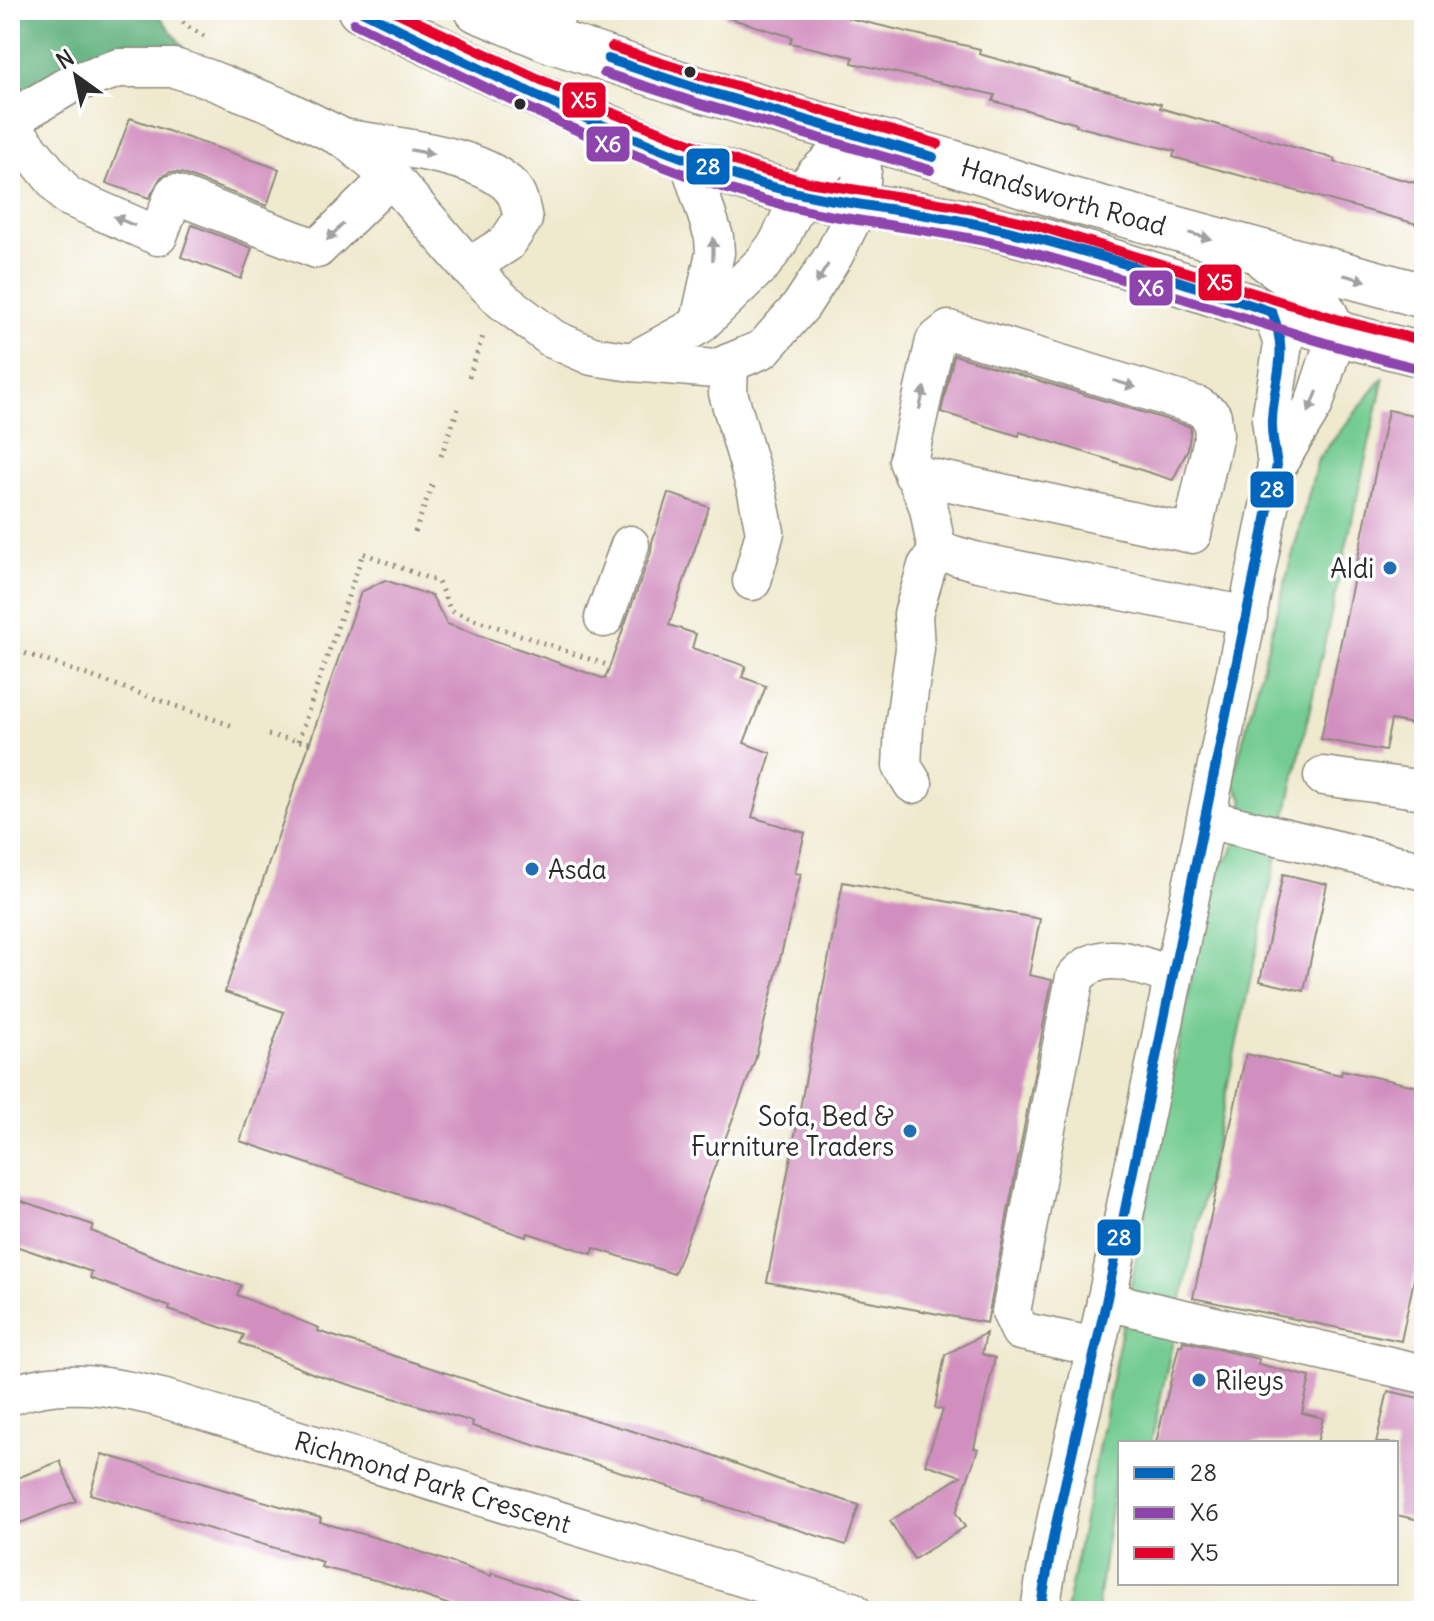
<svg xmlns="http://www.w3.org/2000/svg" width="1434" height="1621" viewBox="0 0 1434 1621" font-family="Delius,sans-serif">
  <rect width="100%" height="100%" fill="#fff"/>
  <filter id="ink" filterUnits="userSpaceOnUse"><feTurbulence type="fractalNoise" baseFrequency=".0125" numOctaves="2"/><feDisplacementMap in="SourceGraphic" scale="16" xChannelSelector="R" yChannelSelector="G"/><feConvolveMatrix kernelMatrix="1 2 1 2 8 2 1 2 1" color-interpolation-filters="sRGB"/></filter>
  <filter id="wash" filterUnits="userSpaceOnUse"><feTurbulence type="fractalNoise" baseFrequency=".006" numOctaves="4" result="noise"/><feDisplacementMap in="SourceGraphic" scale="32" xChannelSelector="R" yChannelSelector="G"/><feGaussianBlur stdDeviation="1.8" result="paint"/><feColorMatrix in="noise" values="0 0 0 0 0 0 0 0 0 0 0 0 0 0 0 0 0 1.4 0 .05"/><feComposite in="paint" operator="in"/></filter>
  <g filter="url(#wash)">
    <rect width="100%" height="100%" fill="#efe9ce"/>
    <!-- green -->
    <path fill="#74cc92" stroke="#507c5e" stroke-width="2" d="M1384 377 1274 869 1151 1443H1120L1097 1611H1066L1212 875 1232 854 1244 800 1232 781 1318 459Z"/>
    <!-- forest -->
    <path fill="#5fb07c" stroke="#456e54" stroke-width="2" d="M10 10H155L184 48 137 47 10 97Z"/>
    <g id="blocks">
      <!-- building -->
      <path fill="#d18fbf" d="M726 10H849L848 18 980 49 979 54 1070 79 1069 81 1161 104 1160 108 1335 159 1334 162 1424 185V226L1173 157 1175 151 1076 126 1077 124 993 101 995 95 852 63 853 57 790 43 792 37 725 17Z
        M130 118 279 169 267 206 181 173 170 172 161 177 149 198 106 183Z
        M192 225 252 248 241 279 181 257Z
        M954 355 1188 426 1191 428 1188 449 1173 480 1020 432 1019 436 941 412Z
        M1388 410 1424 417V726L1391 720 1385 751 1321 739Z
        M668 493 709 507 669 625 696 634 692 648 746 666 742 677 766 686 744 743 771 753 752 817 805 833 795 873 801 874 755 1060 674 1274 594 1248 592 1254 528 1233 526 1237 240 1141 284 1012 225 992 361 592 385 580 432 596 447 624 605 679 651 552 652 542Z
        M1283 874 1327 884 1304 991 1260 981Z
        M843 882 1040 919 1029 975 1052 980 987 1323 767 1282Z
        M1246 1054 1341 1075 1342 1070 1424 1088V1232L1401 1341 1193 1298Z
        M10 1197 93 1225 91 1231 160 1259 241 1285 237 1295 319 1328 318 1331 544 1405 707 1453 777 1479 859 1505 846 1545 705 1500 706 1498 472 1426 473 1422 314 1374 240 1343 244 1335 169 1310 170 1307 90 1278 92 1272 10 1244Z
        M986 1333 982 1354 995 1358 974 1448 978 1449 956 1513 965 1527 914 1559 890 1521 961 1476 925 1464 943 1410 935 1408 945 1355Z
        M1183 1341 1259 1359 1258 1364 1310 1377 1302 1413 1323 1418 1317 1443H1156L1179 1345 1182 1346Z
        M1388 1391 1424 1399V1521L1396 1515V1443H1376Z
        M102 1454 321 1518 320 1522 394 1543 491 1576 492 1573 590 1606 589 1611H467L383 1582 321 1567 323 1562 90 1494Z
        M60 1461 76 1501 10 1527V1481Z"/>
    </g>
  </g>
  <g filter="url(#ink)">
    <use href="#blocks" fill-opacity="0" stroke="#8d8a7c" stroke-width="2"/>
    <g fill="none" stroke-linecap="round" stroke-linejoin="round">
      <defs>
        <g id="minor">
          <path d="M547 39 558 10"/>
          <path d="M10 120 71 84 119 68H174L206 78 280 107 345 139 391 177 469 267 503 301 553 339 592 356 632 362 715 369 763 349 801 306 834 255 859 205 862 169 856 136"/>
          <path d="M10 125 67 196 158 236 174 194 317 249 391 177"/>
          <path d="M348 139C389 146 494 155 516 194 520 201 521 211 523 219L507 243 469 267"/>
          <path d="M689 160 714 237 715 253 699 325"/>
          <path d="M1263 260C1300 290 1318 281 1337 333L1314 404 1277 465"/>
          <path d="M632 362 699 325 763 263 778 243 802 193 815 175 856 136"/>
          <path d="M729 363 728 393 757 492 765 532 752 581"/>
          <path d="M913 474 1192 534 1214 434 1212 416 1198 406 949 330 935 341 908 461C915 478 927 496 930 514 933 528 933 538 939 551L978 562 1248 616"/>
          <path d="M604 618 630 545"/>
          <path d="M1323 776 1424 790"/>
          <path d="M913 784 902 766 904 727 915 649 913 614 927 566 939 551"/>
          <path d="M1207 819 1424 871"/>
          <path d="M1106 1301 1424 1374"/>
          <path d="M1096 1347 1020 1331 1011 1312 1075 977C1103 945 1138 966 1173 976"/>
          <path id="s1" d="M10 1396C60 1376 115 1386 165 1399L852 1611"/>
          <path d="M1040 1611C1055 1506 1085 1403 1107 1298 1164 1021 1223 743 1277 465L1271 419 1283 344 1272 312"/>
        </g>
        <g id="major">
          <path d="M360 10C487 72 613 135 747 180 824 206 906 207 984 226 1104 254 1218 298 1336 333 1365 341 1395 348 1424 355"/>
          <path id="s2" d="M477 10 547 39 698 89 951 162 1071 200 1424 296"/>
        </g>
      </defs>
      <!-- minor casing -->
      <use href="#minor" stroke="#8d8a7c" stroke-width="41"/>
      <!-- major casing -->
      <use href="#major" stroke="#8d8a7c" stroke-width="47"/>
      <!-- path -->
      <path stroke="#8d8a7c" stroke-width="5" stroke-dasharray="2 6" stroke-linecap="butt" d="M172 10 185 25 206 37
        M469 377 484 333
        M441 456 459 406
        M415 532 432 485
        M10 648 233 726
        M268 735 310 743
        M298 741 363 553 438 582 451 611 610 666"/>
      <!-- minor -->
      <use href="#minor" stroke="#fff" stroke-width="38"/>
      <!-- major -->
      <use href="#major" stroke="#fff" stroke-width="44"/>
      <defs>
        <path id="bus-1" d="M360 10C489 73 617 140 755 182 829 204 906 209 981 225 1080 246 1176 281 1272 312 1290 357 1274 376 1272 420 1271 435 1275 450 1277 465L1107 1298 1054 1533 1040 1611
          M608 59 698 89 933 157"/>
        <path id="bus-2" d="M354 23C488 88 626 162 771 202 854 225 942 228 1026 251 1159 287 1287 336 1421 369
          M604 73 694 102 930 170"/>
        <path id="bus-3" d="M392 10 605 110 751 167 808 182 957 206 1032 224 1340 320 1424 341
          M612 47 702 76 938 144"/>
      </defs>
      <!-- bus-1 casing -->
      <use href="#bus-1" stroke="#fff" stroke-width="16"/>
      <!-- bus-2 casing -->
      <use href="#bus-2" stroke="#fff" stroke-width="16"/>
      <!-- bus-3 casing -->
      <use href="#bus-3" stroke="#fff" stroke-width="16"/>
      <!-- bus-1 -->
      <use href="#bus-1" stroke="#0065bd" stroke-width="10"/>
      <!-- bus-2 -->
      <use href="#bus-2" stroke="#8e44ad" stroke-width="10"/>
      <!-- bus-3 -->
      <use href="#bus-3" stroke="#e4002b" stroke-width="10"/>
    </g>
    <!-- one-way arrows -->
    <defs><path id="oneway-solid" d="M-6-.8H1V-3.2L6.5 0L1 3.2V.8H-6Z" transform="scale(2)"/></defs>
    <g fill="#a0a0a0">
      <use href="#oneway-solid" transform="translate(422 152) rotate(10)"/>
      <use href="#oneway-solid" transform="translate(124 221) rotate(-157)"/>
      <use href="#oneway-solid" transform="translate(335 232) rotate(135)"/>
      <use href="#oneway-solid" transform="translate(1200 236) rotate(16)"/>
      <use href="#oneway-solid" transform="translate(713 249) rotate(-89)"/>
      <use href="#oneway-solid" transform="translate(822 274) rotate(122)"/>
      <use href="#oneway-solid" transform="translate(1355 278) rotate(15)"/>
      <use href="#oneway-solid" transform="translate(1125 384) rotate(17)"/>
      <use href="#oneway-solid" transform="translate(922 398) rotate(-77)"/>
      <use href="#oneway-solid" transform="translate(1313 402) rotate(113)"/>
    </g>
  </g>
  <!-- markers -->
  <g fill="#2b2b2b" stroke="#fff" stroke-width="3">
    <circle cx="690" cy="72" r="7"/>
    <circle cx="520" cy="104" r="7"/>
  </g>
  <g fill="#1f6fb2" stroke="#fff" stroke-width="3">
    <circle cx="1390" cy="568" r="8"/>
    <circle cx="532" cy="869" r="8"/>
    <circle cx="910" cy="1131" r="8"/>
    <circle cx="1199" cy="1380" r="8"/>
  </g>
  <g text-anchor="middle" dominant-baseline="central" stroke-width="7" stroke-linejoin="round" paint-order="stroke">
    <!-- street labels -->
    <g font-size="26" fill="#2b2b2b" stroke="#fff">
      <text stroke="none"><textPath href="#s2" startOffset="616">Handsworth Road</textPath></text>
      <text stroke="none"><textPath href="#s1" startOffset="438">Richmond Park Crescent</textPath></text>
    </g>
    <!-- poi labels -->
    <g font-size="26" fill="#2b2b2b" stroke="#fff" text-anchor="end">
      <text x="1374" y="568">Aldi</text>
      <text x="548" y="869" text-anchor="start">Asda</text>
      <text x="894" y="1116">Sofa, Bed &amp;<tspan x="894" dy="30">Furniture Traders</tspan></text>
      <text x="1215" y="1380" text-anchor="start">Rileys</text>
    </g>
  </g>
  <g stroke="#fff" stroke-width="3">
    <rect x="561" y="81" width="46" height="38" rx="8" fill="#e4002b"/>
    <rect x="585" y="125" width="46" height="38" rx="8" fill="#8e44ad"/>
    <rect x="685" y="147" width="46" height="39" rx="8" fill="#0065bd"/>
    <rect x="1197" y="263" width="46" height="39" rx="8" fill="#e4002b"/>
    <rect x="1128" y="269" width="46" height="38" rx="8" fill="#8e44ad"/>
    <rect x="1249" y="470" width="46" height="39" rx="8" fill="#0065bd"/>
    <rect x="1096" y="1218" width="46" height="39" rx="8" fill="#0065bd"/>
  </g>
  <g font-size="22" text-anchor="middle" font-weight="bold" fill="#fff">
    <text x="584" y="108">X5</text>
    <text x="608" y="152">X6</text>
    <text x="708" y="174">28</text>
    <text x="1220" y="290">X5</text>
    <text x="1151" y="296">X6</text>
    <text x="1272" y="497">28</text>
    <text x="1119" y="1245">28</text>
  </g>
  <!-- margin -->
  <rect width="1434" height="1621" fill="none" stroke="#fff" stroke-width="40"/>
  <!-- legend -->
  <rect x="1118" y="1441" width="280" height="144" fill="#ffffff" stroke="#aaaaaa" stroke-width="2"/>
  <rect x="1134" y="1467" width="40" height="12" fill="#0065bd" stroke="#aaaaaa" stroke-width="2"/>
  <text x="1190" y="1481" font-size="24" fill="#2b2b2b">28</text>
  <rect x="1134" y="1507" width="40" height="12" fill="#8e44ad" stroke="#aaaaaa" stroke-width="2"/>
  <text x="1190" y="1521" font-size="24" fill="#2b2b2b">X6</text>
  <rect x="1134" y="1547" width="40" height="12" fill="#e4002b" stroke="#aaaaaa" stroke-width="2"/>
  <text x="1190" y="1561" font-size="24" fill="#2b2b2b">X5</text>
  <!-- north arrow -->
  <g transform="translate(76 76) rotate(327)" stroke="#ffffff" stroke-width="6" paint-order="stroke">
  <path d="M0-6L14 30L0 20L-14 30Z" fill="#2b2b2b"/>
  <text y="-12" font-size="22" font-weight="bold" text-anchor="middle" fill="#2b2b2b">N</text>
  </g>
</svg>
